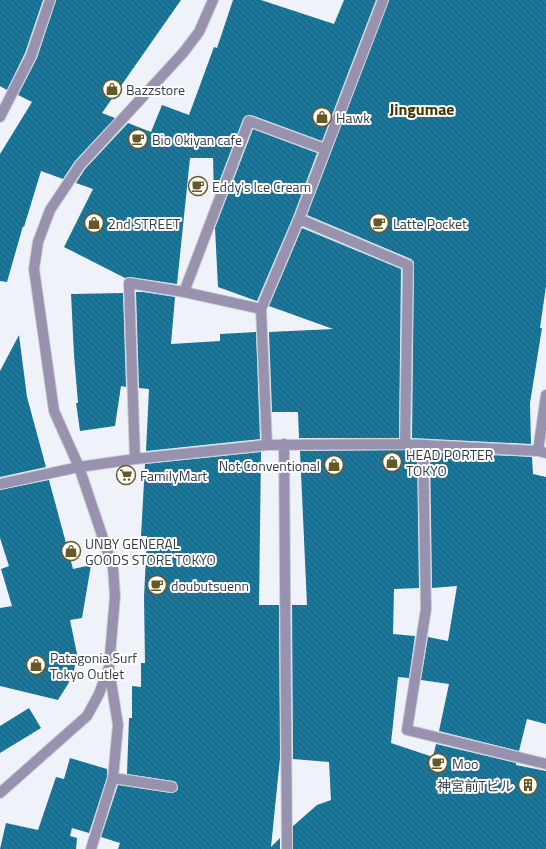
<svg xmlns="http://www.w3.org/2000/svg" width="546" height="849" viewBox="0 0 546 849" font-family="'Titillium Web','Noto Sans JP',sans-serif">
  <defs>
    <pattern id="building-back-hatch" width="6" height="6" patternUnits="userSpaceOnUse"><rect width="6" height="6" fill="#1c789b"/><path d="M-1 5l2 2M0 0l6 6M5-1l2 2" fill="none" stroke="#195e7a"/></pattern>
  </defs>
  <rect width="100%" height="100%" fill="#eff3f9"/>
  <!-- building -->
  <path fill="url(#building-back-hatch)" d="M0 0H43L25 53 7 90 0 86Z
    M56 0H181L102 113 115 118 75 161 63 179 41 171 24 227 23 226 7 282 0 281V154L32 102 18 95 37 58Z
    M233 0H261L334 24 344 0H376L322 141 251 115 245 116 243 119 214 195 213 158H190L177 284 130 277 125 278 64 247 93 189 76 183 85 169 128 123 151 132 162 105 189 115 214 47 217 48Z
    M389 0H546V286L540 328H542L530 403 531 444 412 438 414 262 411 259 307 215Z
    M253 129 317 153 293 217 257 301 218 287 215 228Z
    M302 228 401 269 399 438H299L298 412H272L269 332 333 329 269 306Z
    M136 292H143L175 297 171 344 220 341V334L256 332 260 439 146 451 149 389 139 388Z
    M123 293 126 387 121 386 115 426 80 431 76 403H78L74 355 71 294Z
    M19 335 27 397 46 467 0 477V371Z
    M405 450 417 451 419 588 394 589 393 634 415 636 409 678 398 677 391 743 433 757 436 744 516 763V765L546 771V849H293V826L317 805 331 800 329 762 293 759 292 605H307L300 451Z
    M261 452 259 605H279L280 758 271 847 280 838V849H118L120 843 101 837 118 785 171 793 177 791 178 788 176 782 173 781 127 774 129 718H132V686L141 687V663H145L144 597 147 536H141L145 464Z
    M430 452 532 457 533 474 546 477V724L527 719 519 751 439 731 449 684 421 680 428 637 448 641 457 586 432 588Z
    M49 480 73 569 91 565 82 618 70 620 77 654 74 671 68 684 58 700 0 686V608L12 606 1 569 9 566 0 538V490Z
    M29 708 41 728 0 753V726Z
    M70 758 107 769V777L89 833 72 828 70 836 77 838 76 849H0L6 823 38 830 56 777 64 779Z"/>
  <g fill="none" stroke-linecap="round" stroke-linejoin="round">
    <defs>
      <path id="minor" d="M0 117 31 56 50 0
        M299 219 408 265 405 444
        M184 292 249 121 325 149
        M284 444 287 849
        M267 445 261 309 299 219 383 0
        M423 445 426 609 407 730 546 764
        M538 451 546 395
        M135 459 129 283 184 292 261 309
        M0 484 79 467 135 459 267 445 405 444 538 451 546 453
        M113 778 172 787
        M0 793 87 716 99 694 109 667 115 596 113 568 105 544 79 467 54 411 34 269 38 242 50 210 80 165 183 53 199 32 213 0
        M91 849 113 778 118 725 109 669"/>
    </defs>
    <!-- minor casing -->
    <use href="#minor" stroke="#caced6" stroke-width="12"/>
    <!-- minor -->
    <use href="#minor" stroke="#9992af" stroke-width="10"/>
  </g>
  <!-- icons -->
  <defs>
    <symbol id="shop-ring" viewBox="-11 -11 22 22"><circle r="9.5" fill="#fff" stroke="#675825" stroke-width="1.5"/><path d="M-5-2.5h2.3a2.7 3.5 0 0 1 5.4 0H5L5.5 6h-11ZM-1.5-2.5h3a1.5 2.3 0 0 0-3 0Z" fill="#675825"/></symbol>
    <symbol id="cafe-ring" viewBox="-11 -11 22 22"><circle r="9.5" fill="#fff" stroke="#675825" stroke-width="1.5"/><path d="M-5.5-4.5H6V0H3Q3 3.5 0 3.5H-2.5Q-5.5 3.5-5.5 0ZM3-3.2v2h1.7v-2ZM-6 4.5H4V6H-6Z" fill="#675825"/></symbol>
    <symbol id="supermarket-ring" viewBox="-11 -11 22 22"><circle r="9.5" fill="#fff" stroke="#675825" stroke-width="1.5"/><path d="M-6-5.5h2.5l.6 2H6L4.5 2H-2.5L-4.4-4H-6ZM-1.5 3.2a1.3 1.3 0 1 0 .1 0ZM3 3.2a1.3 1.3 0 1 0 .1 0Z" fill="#675825"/></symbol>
    <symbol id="building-ring" viewBox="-11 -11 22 22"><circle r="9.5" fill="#fff" stroke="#675825" stroke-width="1.5"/><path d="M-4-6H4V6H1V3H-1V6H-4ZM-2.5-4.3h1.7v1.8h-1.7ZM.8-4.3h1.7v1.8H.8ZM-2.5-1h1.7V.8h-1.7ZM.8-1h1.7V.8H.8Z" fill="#675825"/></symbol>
  </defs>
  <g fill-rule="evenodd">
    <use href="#shop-ring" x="101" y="78" width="22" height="22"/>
    <use href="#shop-ring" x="311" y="106" width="22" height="22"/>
    <use href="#cafe-ring" x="127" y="128" width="22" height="22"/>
    <use href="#cafe-ring" x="187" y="175" width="22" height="22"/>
    <use href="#shop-ring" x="83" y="212" width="22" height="22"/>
    <use href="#cafe-ring" x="368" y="212" width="22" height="22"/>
    <use href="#shop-ring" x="381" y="451" width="22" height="22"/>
    <use href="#shop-ring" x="323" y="454" width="22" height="22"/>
    <use href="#supermarket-ring" x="115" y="464" width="22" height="22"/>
    <use href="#shop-ring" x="60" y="540" width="22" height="22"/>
    <use href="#cafe-ring" x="146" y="574" width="22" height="22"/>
    <use href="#shop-ring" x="25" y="654" width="22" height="22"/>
    <use href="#cafe-ring" x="427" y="752" width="22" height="22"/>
    <use href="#building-ring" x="517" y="774" width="22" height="22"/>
  </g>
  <g text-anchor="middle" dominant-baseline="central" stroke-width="4" stroke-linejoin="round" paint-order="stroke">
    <!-- poi labels -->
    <g font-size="14" fill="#353c48" stroke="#fff" text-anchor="start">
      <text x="126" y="89">Bazzstore</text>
      <text x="336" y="117">Hawk</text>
      <text x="152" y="139">Bio Okiyan cafe</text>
      <text x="212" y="186">Eddy's Ice Cream</text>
      <text x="108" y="223">2nd STREET</text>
      <text x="393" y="223">Latte Pocket</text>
      <text x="406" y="454">HEAD PORTER<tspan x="406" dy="16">TOKYO</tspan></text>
      <text x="320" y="465" text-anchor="end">Not Conventional</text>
      <text x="140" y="475">FamilyMart</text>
      <text x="85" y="543">UNBY GENERAL<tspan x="85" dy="16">GOODS STORE TOKYO</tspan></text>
      <text x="171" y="585">doubutsuenn</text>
      <text x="50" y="657">Patagonia Surf<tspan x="50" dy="16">Tokyo Outlet</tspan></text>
      <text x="452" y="763">Moo</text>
      <text x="514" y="785" text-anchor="end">神宮前Tビル</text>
    </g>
    <!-- quarter labels -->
    <g font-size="16" font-weight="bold" fill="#40350a" stroke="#fff">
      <text x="422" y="109">Jingumae</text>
    </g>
  </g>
</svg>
